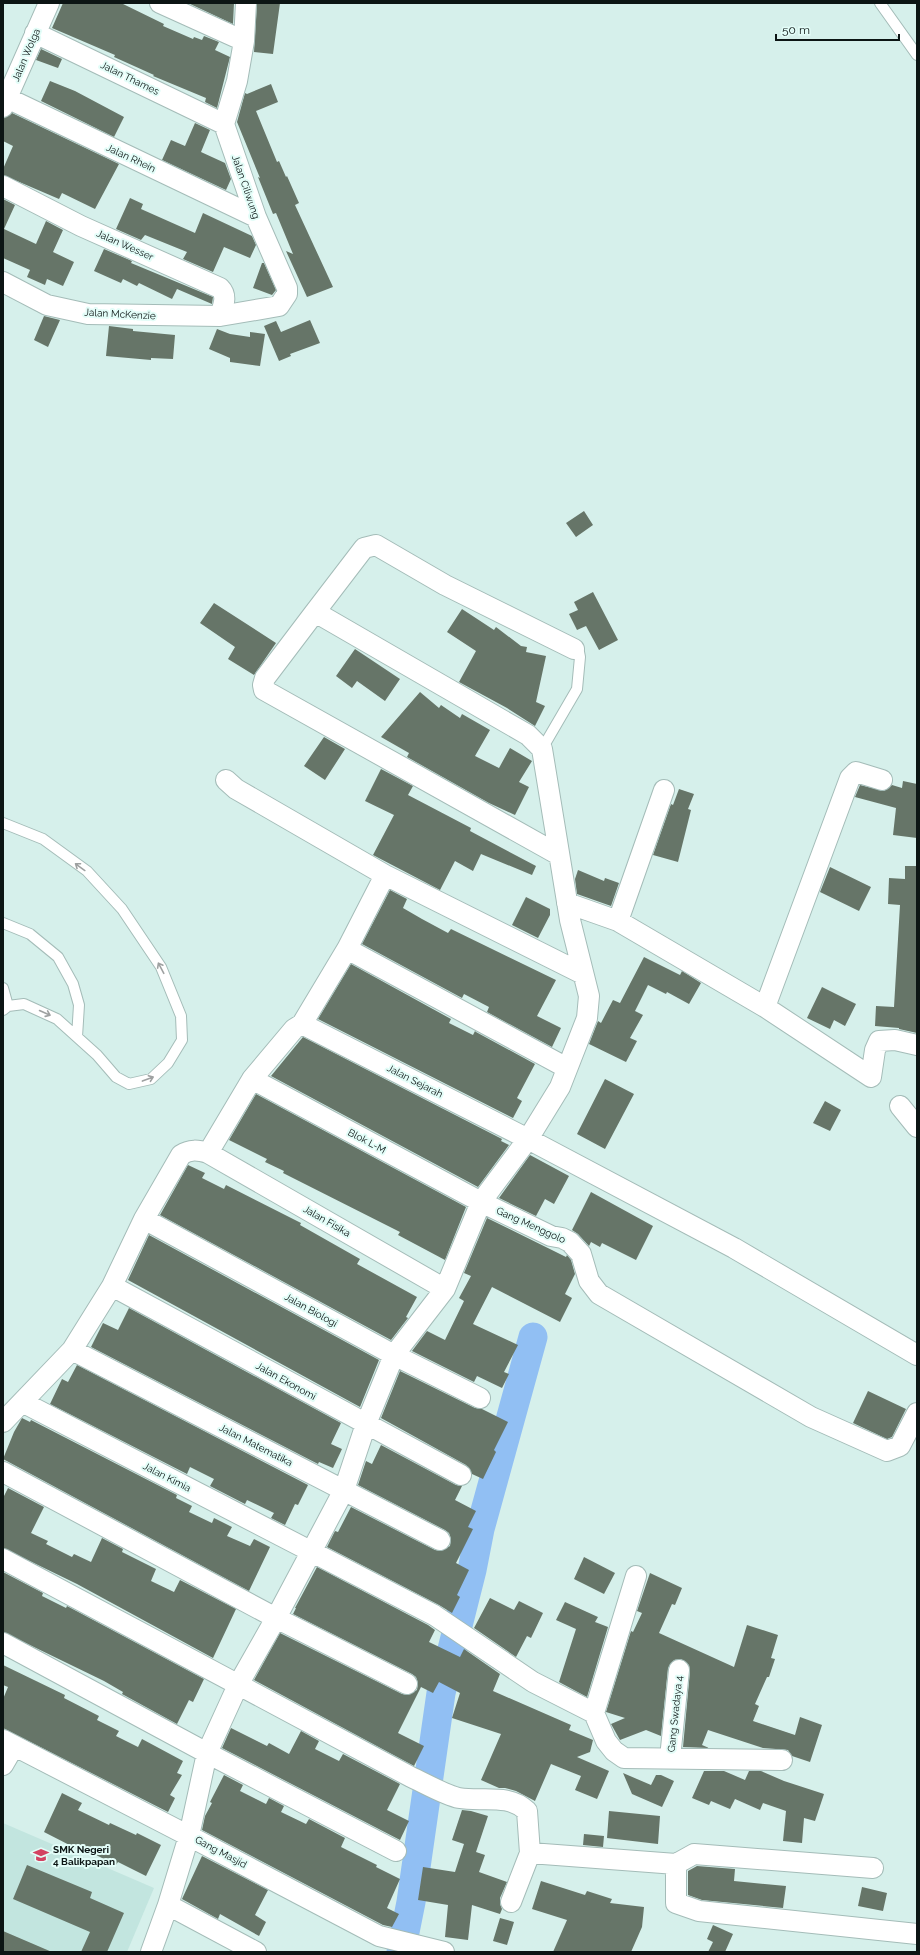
<svg xmlns="http://www.w3.org/2000/svg" width="920" height="1955" viewBox="0 0 920 1955" font-family="Raleway,sans-serif">
  <rect width="100%" height="100%" fill="#d6f0eb"/>
  <!-- built -->
  <path fill="#c2e5df" d="M3 1823 154 1888 127 1952H3Z"/>
  <g fill="none" stroke-linecap="round" stroke-linejoin="round">
    <!-- river -->
    <path stroke="#91bff3" stroke-width="29" d="M401 1952 411 1902 441 1693 472 1570 480 1529 533 1337"/>
  </g>
  <!-- building -->
  <path fill="#667568" d="M63 3H121L164 24 163 26 193 39 194 37 202 40 204 36 219 42 215 50 230 57 217 108 205 102 206 98 153 76 154 75 114 57 115 55 52 28Z
    M188 3H234L233 24Z
    M257 3H280L273 54 254 52Z
    M41 49 62 59 58 68 36 60Z
    M50 81 75 91 124 117 114 137 41 101Z
    M271 84 278 102 256 111 277 162 279 161 286 177 287 176 299 203 295 205 333 287 307 297 286 251 293 254 276 213 273 214 258 177 260 178 237 122 245 93 247 94Z
    M12 113 119 164 95 209 62 193 59 199 3 175V169L13 146 3 141V119Z
    M195 123 210 130 201 152 225 163 231 179 226 190 162 160 171 140 185 146Z
    M130 198 143 204 141 209 195 233 203 213 252 236 256 245 250 258 224 247 213 272 183 259 187 252 145 235 141 240 116 229Z
    M3 199 15 205 4 229 36 244 46 221 63 230 53 252 74 262 63 286 47 279 45 285 27 277 30 270 3 258Z
    M104 249 132 261 131 263 213 297 212 304 177 289 172 299 139 283 137 286 123 279 121 283 94 271Z
    M262 263H264L276 290 272 295 253 288Z
    M44 316 60 320 48 347 34 340Z
    M310 320 320 343 290 354 291 356 279 361 264 326 276 321 281 332Z
    M109 326 133 329V331L175 335 173 359 151 358V360L106 356Z
    M217 329 230 334 250 337V332L265 334 260 366 230 362V358L209 349Z
    M584 511 593 525 576 537 566 523Z
    M593 592 618 640 599 650 586 626 577 630 569 614 578 610 574 602Z
    M214 603 276 643 254 675 228 659 235 647 200 623Z
    M462 609 494 630 496 627 521 646 527 647 526 652 546 656 536 702 545 706 535 726 507 708 459 682 476 651 447 632Z
    M355 649 400 679 385 701 357 681 352 688 336 676Z
    M420 692 439 708 441 705 460 718 462 714 490 730 475 756 499 768 510 748 532 761 519 782 529 787 515 815 489 803 407 757 409 753 381 737Z
    M324 737 345 749 325 780 304 766Z
    M381 769 413 786 408 795 471 828 470 831 536 866 532 875 481 854 473 871 455 861 440 890 373 855 394 815 365 801Z
    M903 781 917 784V838L893 835 896 808 855 797 860 785 884 791 892 785 902 788Z
    M679 789 694 794 688 809 691 810 678 862 653 855 671 804 673 805Z
    M905 866H917V1033L899 1029V1028L875 1026 876 1006 894 1007 900 905 888 904 889 878 905 879Z
    M830 867 871 887 859 911 820 892Z
    M578 870 604 881 605 878 619 883 611 906 577 894 575 879Z
    M390 890 407 899 403 908 422 919 448 933 451 929 556 980 537 1016 561 1028 552 1047 487 1012 489 1007 464 994 462 998 362 944Z
    M526 897 550 909V915L538 938 512 925Z
    M644 957 680 975 682 971 701 983 689 1004 667 992 666 994 648 985 635 1011 643 1015 630 1038 637 1041 626 1062 589 1044 598 1021 601 1023 613 1000 620 1003Z
    M351 964 451 1019 449 1023 473 1035 475 1031 476 1032 535 1064 517 1098 522 1101 513 1118 318 1019Z
    M822 987 856 1004 845 1026 834 1020 830 1029 807 1018Z
    M303 1037 502 1139 501 1141 509 1145 478 1187 271 1076Z
    M605 1079 634 1094 605 1149 577 1134Z
    M256 1094 466 1207 445 1260 398 1235 400 1232 283 1173 284 1171 265 1162 267 1159 229 1140Z
    M825 1101 841 1110 830 1131 813 1123Z
    M530 1155 569 1176 554 1204 545 1199 536 1216 499 1198Z
    M188 1165 205 1173 202 1178 224 1189 226 1185 301 1223 300 1225 360 1259 357 1264 417 1297 406 1317 408 1318 391 1340 160 1215Z
    M591 1192 653 1226 636 1260 602 1243 600 1247 591 1242 589 1246 578 1234 572 1230Z
    M487 1218 566 1257 567 1255 571 1260 575 1274 565 1294 572 1298 560 1322 492 1287 473 1324 518 1345 504 1372 509 1374 502 1388 477 1376 474 1382 412 1351 427 1331 445 1340 464 1301 459 1298 471 1276 464 1273Z
    M149 1235 379 1360 360 1407 128 1280Z
    M129 1308 341 1423 331 1444 342 1449 333 1468 319 1462 318 1464 91 1347 103 1323 118 1330Z
    M77 1365 308 1485 298 1505 295 1504 285 1525 271 1518 274 1513 247 1500 245 1504 210 1486 214 1479 190 1467 187 1474 50 1404 62 1379 68 1382Z
    M400 1371 475 1408 482 1409 508 1422 494 1450 496 1452 483 1479 472 1474 466 1465 381 1418Z
    M868 1391 906 1409 892 1437 887 1439 853 1423Z
    M22 1418 30 1422 31 1420 177 1495 176 1498 192 1506 189 1512 212 1523 214 1518 232 1527 227 1536 250 1546 254 1539 270 1547 249 1591 3 1459 14 1432Z
    M381 1445 456 1485 462 1486 455 1500 476 1511 468 1527 473 1529 456 1563 469 1570 457 1595 460 1597 452 1613 439 1605 327 1547 335 1531 338 1532 351 1507 435 1550 441 1551 450 1546 451 1539 449 1533 445 1530 358 1485 366 1461 372 1464Z
    M8 1488 44 1507 31 1533 48 1541 46 1544 72 1557 74 1554 91 1562 102 1538 123 1549 122 1552 156 1569 151 1581 174 1592 180 1580 236 1609 213 1658 77 1584 3 1548V1498Z
    M584 1557 615 1573 604 1594 574 1579Z
    M317 1567 428 1625 435 1630 429 1642 460 1657 464 1649 500 1674 493 1691 571 1725 569 1730 593 1740 590 1752 577 1757 609 1771 597 1799 575 1790 581 1776 551 1764 535 1801 516 1791 505 1788H499L481 1780 501 1734 452 1718 460 1693 439 1682 433 1693 421 1687 398 1733 424 1746 414 1766 254 1680 280 1633 402 1694 408 1695 417 1690 418 1683 416 1677 412 1674 293 1614 296 1608H295Z
    M3 1572 43 1593 42 1596 66 1608 67 1606 204 1679 193 1702 189 1700 177 1724 122 1694 123 1692 104 1681 3 1632Z
    M650 1573 682 1588 675 1605 672 1604 659 1633 734 1667 747 1625 778 1635 771 1658 775 1659 769 1677H767L755 1704 759 1706 753 1721 795 1735 800 1717 822 1725 810 1762 792 1756 788 1750 763 1748 708 1730 702 1745 709 1748 683 1747 690 1671 689 1665 681 1659 674 1660 668 1668 661 1736 646 1730 620 1740 611 1724 625 1718 606 1712 631 1631 633 1632 642 1613 637 1611Z
    M490 1598 514 1610 519 1601 543 1613 531 1638 527 1636 516 1657 474 1628Z
    M565 1602 598 1617 595 1622 608 1627 587 1697 559 1682 576 1629 556 1620Z
    M3 1665 65 1695 64 1698 99 1716 97 1720 119 1731 116 1736 138 1747 142 1739 183 1761 177 1773 182 1775 170 1795 175 1798 168 1812 3 1728V1699L8 1687 3 1685Z
    M231 1728 267 1746 269 1743 289 1754 301 1731 319 1741 315 1749 339 1761 343 1754 400 1784 387 1810 409 1821 400 1840 222 1748Z
    M704 1771H724L745 1780 749 1771H761L784 1781 824 1794 815 1821 804 1818 802 1843 783 1841 786 1811 763 1803 760 1810 735 1799 730 1809 711 1801 709 1805 692 1798Z
    M623 1773 651 1785 656 1775H661L674 1781 662 1807 632 1794Z
    M224 1775 243 1785 240 1791 266 1804 269 1798 284 1806 281 1812 306 1824 309 1819 345 1838 341 1847 377 1865 376 1867 400 1879 387 1908 399 1914 392 1927 383 1925 202 1830 205 1816 212 1803 210 1802Z
    M62 1793 82 1803 78 1810 109 1825 110 1823 136 1835 137 1833 161 1845 146 1876 118 1862 116 1865 86 1850 85 1853 44 1832Z
    M462 1810 471 1811 488 1816 476 1852 485 1855 479 1872 507 1882 500 1898V1904L502 1909 500 1914 472 1905 468 1940 445 1937 448 1905 418 1900 423 1867 455 1872 464 1844 452 1840Z
    M609 1811 660 1816 658 1844 607 1838Z
    M584 1834 604 1836 603 1847 583 1845Z
    M202 1856 268 1890 255 1915 266 1922 259 1936 220 1914 218 1919 182 1899Z
    M27 1865 92 1892 90 1898 124 1913 107 1952H81L90 1932 13 1899Z
    M697 1866 735 1869 734 1881 786 1886 783 1908 702 1900 688 1895V1871Z
    M541 1881 585 1895 587 1891 612 1899 610 1903 644 1907 642 1927 631 1952H553L567 1920 532 1909Z
    M862 1887 887 1893 883 1911 858 1906Z
    M500 1918 514 1922 507 1945 493 1941Z
    M713 1925 733 1934 725 1952H708L713 1942 707 1939Z
    M3 1931 52 1952H3Z"/>
  <g fill="none" stroke-linecap="round" stroke-linejoin="round">
    <defs>
      <path id="lane" d="M880 3 917 55
        M542 749 577 689 580 657 579 652 574 649
        M3 823 43 839 87 871 122 909 161 967 181 1016 182 1040 168 1063 151 1079 129 1084 116 1077 97 1055 57 1019 24 1004 8 1006 3 1010
        M3 923 30 934 58 957 73 984 79 1005 77 1037
        M3 988 8 1006"/>
      <path id="street" d="M160 3 244 41
        M35 33 224 124
        M7 98 256 217
        M3 107 49 3
        M3 186 81 226 220 288C228 296 223 306 220 316
        M3 282 47 305 88 314 220 316 279 306 287 294V288L256 217 224 124 237 81 244 41 246 3
        M315 612 364 548 376 545 445 585 574 649
        M226 780 236 789 385 875 583 974
        M567 903 618 921 765 1007 871 1077 875 1050 879 1041 895 1040 917 1045
        M618 921 664 790
        M347 949 567 1068
        M765 1007 850 778 856 772 882 780
        M302 1024 528 1139 734 1248 917 1355
        M252 1079 481 1202 551 1236 562 1238 570 1242 581 1254 589 1281 599 1294 811 1417 887 1451 900 1446 917 1413
        M900 1106 917 1127
        M208 1153 445 1289
        M144 1219 394 1355 480 1398
        M112 1286 461 1475
        M72 1350 440 1540
        M24 1403 434 1615 533 1682 594 1713 606 1741 614 1751 624 1758 782 1760
        M3 1422 72 1350 112 1286 144 1219 181 1155C190 1149 198 1150 208 1153L252 1079 294 1029 302 1024 347 949 385 875
        M3 1472 276 1618 407 1684
        M3 1559 411 1777C424 1783 447 1796 459 1798 483 1802 508 1793 527 1811L530 1853 511 1902
        M3 1643 207 1753 396 1851
        M594 1713 636 1576
        M3 1740 189 1836 379 1936 444 1952
        M670 1758 679 1670
        M3 1765 14 1746
        M530 1853 676 1864V1903L699 1911 917 1934
        M676 1864 694 1854 873 1868
        M168 1905 256 1952
        M151 1952 168 1905 189 1836 207 1753 238 1685 276 1618 344 1490 366 1424 394 1355 445 1289 481 1202 528 1139 560 1087 587 1018 589 996 570 920 542 749 528 735 315 612 265 678 263 685 264 690 559 855"/>
    </defs>
    <!-- lane casing -->
    <use href="#lane" stroke="#a4bcb8" stroke-width="12"/>
    <!-- street casing -->
    <use href="#street" stroke="#a4bcb8" stroke-width="22"/>
    <!-- lane -->
    <use href="#lane" stroke="#fff" stroke-width="10"/>
    <!-- street -->
    <use href="#street" stroke="#fff" stroke-width="20"/>
  </g>
  <!-- one-way arrows -->
  <defs><path id="oneway-shaft" d="M-6 0H5M1.5-3L5.5 0L1.5 3" fill="none" stroke-width="1.6" stroke-linecap="round" stroke-linejoin="round"/></defs>
  <g stroke="#9ea1a1">
    <use href="#oneway-shaft" transform="translate(80 867) rotate(-144)"/>
    <use href="#oneway-shaft" transform="translate(161 968) rotate(-118)"/>
    <use href="#oneway-shaft" transform="translate(45 1013) rotate(24)"/>
    <use href="#oneway-shaft" transform="translate(148 1079) rotate(-20)"/>
  </g>
  <!-- icons -->
  <defs>
    <symbol id="school-bare" viewBox="-9 -9 18 18"><path d="M0-5L7-2L0 1L-7-2ZM-4 1L0 2.5L4 1V4Q0 6-4 4Z" fill="#d34362" stroke="#e3fdf8" stroke-width="2.5" paint-order="stroke"/></symbol>
  </defs>
  <g fill-rule="evenodd">
    <use href="#school-bare" x="30" y="1844" width="22" height="22"/>
  </g>
  <g text-anchor="middle" dominant-baseline="central" stroke-width="4" stroke-linejoin="round" paint-order="stroke">
    <!-- street labels -->
    <g font-size="10" fill="#0c1514" stroke="#e3fdf8">
      <text transform="translate(26 55) rotate(-67)">Jalan Wolga</text>
      <text transform="translate(130 78) rotate(26)">Jalan Thames</text>
      <text transform="translate(131 158) rotate(25)">Jalan Rhein</text>
      <text transform="translate(246 187) rotate(71)">Jalan Ciliwung</text>
      <text transform="translate(125 245) rotate(24)">Jalan Wesser</text>
      <text transform="translate(120 314) rotate(3)">Jalan McKenzie</text>
      <text transform="translate(415 1081) rotate(27)">Jalan Sejarah</text>
      <text transform="translate(367 1141) rotate(28)">Blok L-M</text>
      <text transform="translate(327 1221) rotate(30)">Jalan Fisika</text>
      <text transform="translate(531 1225) rotate(24)">Gang Menggolo</text>
      <text transform="translate(311 1310) rotate(29)">Jalan Biologi</text>
      <text transform="translate(286 1381) rotate(29)">Jalan Ekonomi</text>
      <text transform="translate(256 1445) rotate(27)">Jalan Matematika</text>
      <text transform="translate(167 1477) rotate(27)">Jalan Kimia</text>
      <text transform="translate(675 1714) rotate(-84)">Gang Swadaya 4</text>
      <text transform="translate(221 1852) rotate(28)">Gang Masjid</text>
    </g>
    <!-- poi labels -->
    <g font-size="10" font-weight="bold" fill="#0c1514" stroke="#e3fdf8" text-anchor="start">
      <text x="53" y="1849">SMK Negeri<tspan x="53" dy="12">4 Balikpapan</tspan></text>
    </g>
  </g>
  <!-- border -->
  <rect width="920" height="1955" fill="none" stroke="#0c1514" stroke-width="8"/>
  <!-- scale -->
  <path d="M776 34v6h123v-6" fill="none" stroke="#0c1514" stroke-width="2"/>
  <text x="782" y="34" font-size="12" fill="#0c1514" stroke="#e3fdf8" stroke-width="3" paint-order="stroke">50 m</text>
</svg>
